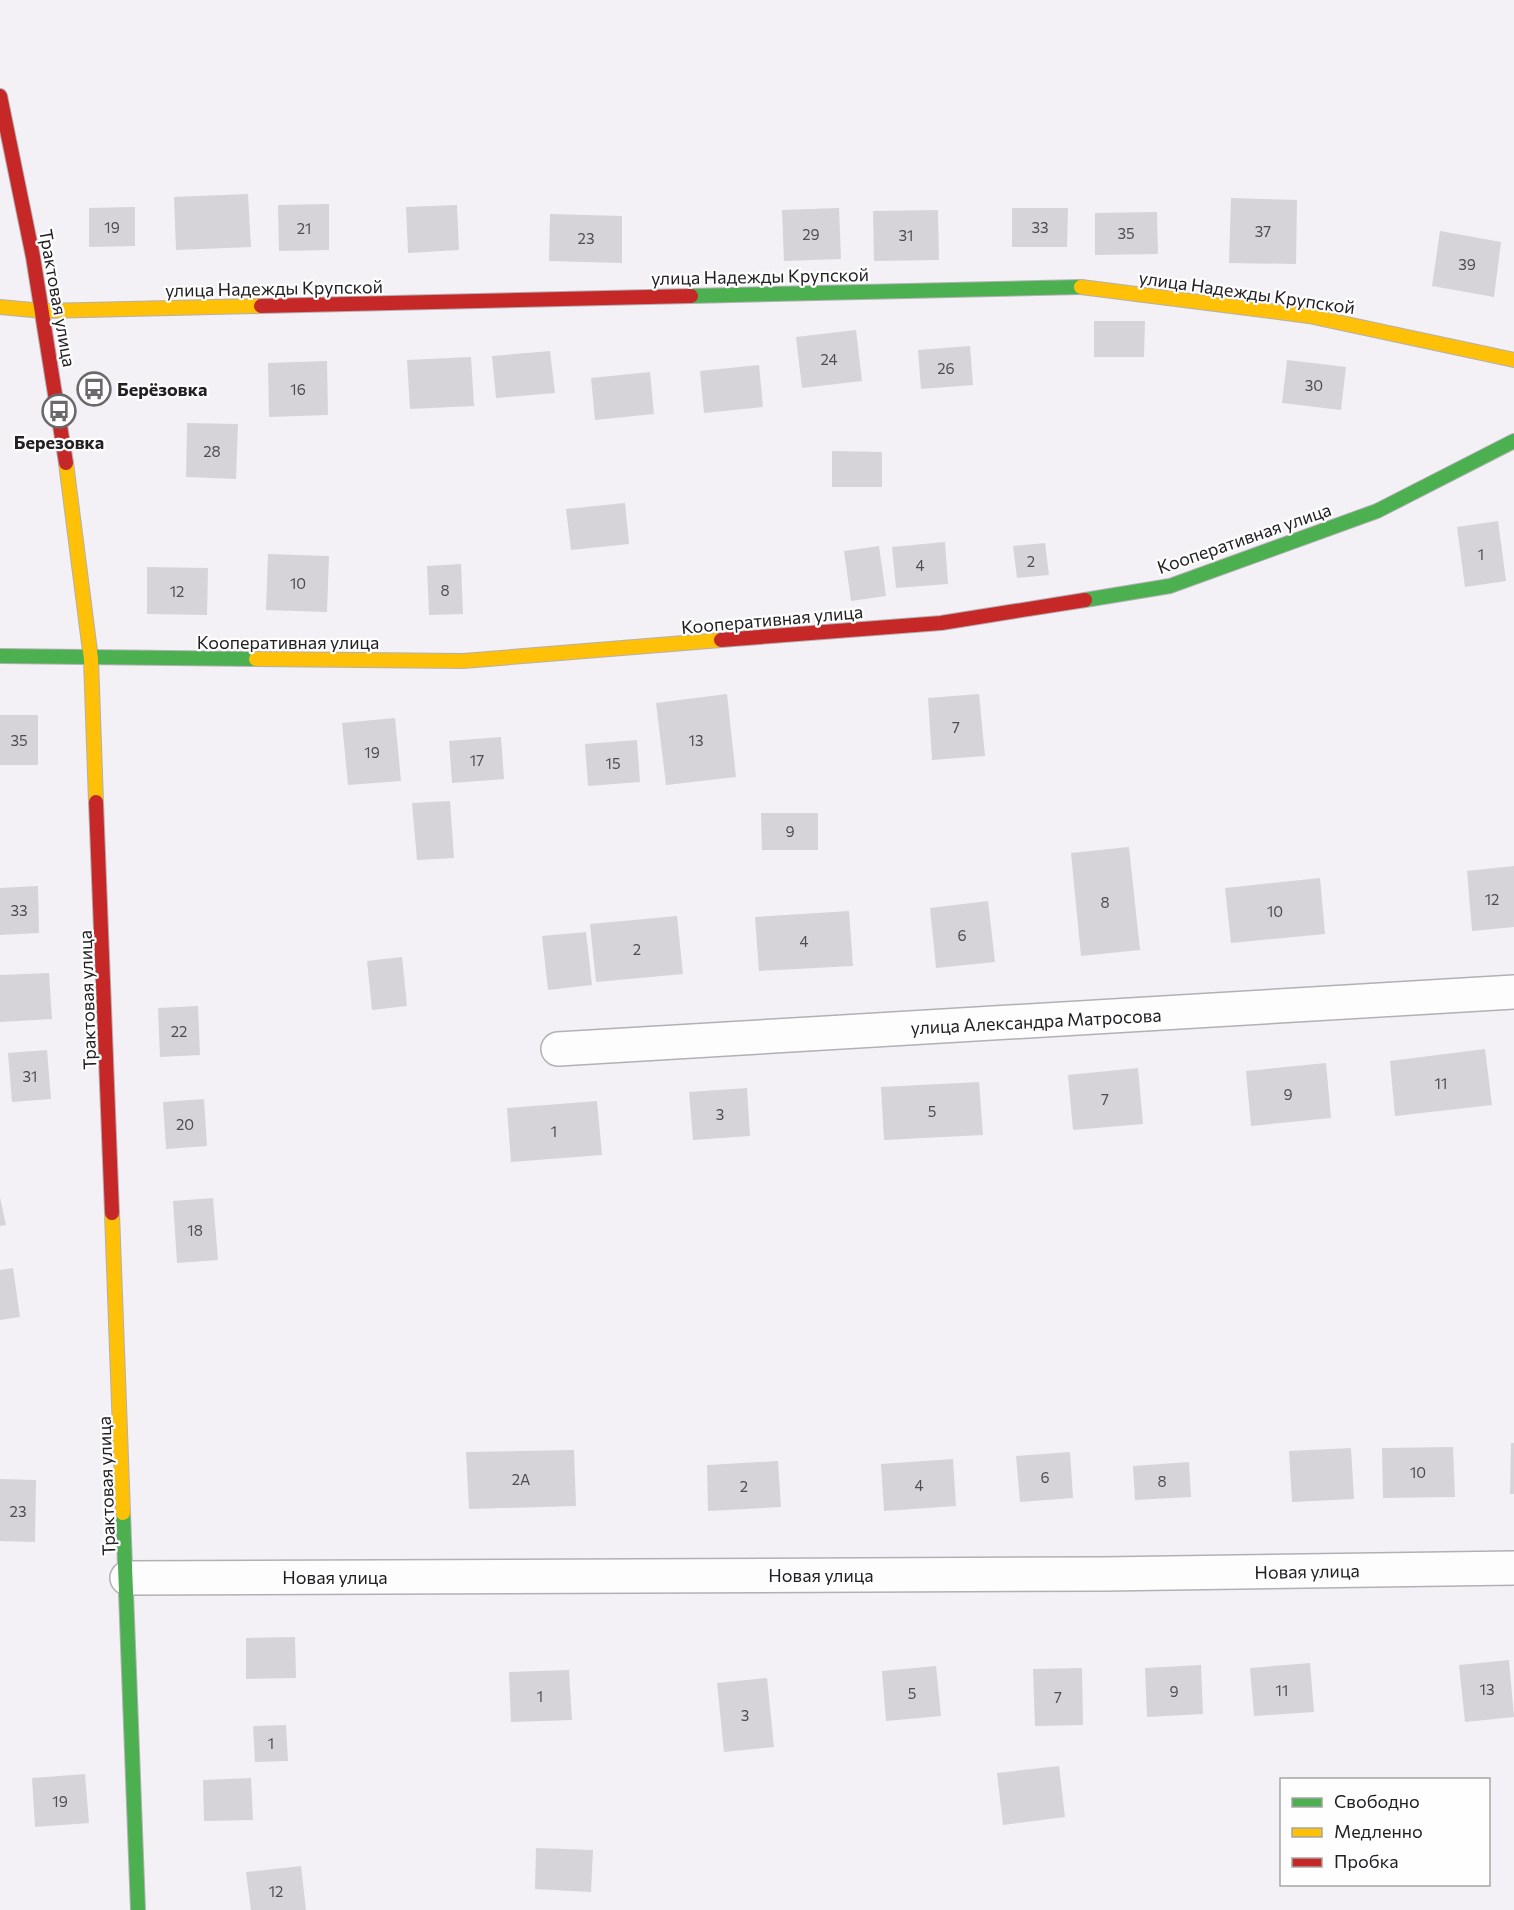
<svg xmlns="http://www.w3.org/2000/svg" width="1514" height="1910" viewBox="0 0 1514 1910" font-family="Commissioner,sans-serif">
  <rect width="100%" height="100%" fill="#f3f1f5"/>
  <!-- building -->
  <path fill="#d6d4d8" d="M248 194 251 247 176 250 174 197Z
    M1231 198 1297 200 1296 264 1229 263Z
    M329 204V250L279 251 278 205Z
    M457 205 459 250 408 253 406 207Z
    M135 207V246L89 247V208Z
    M839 208 841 259 784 261 782 210Z
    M1012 208H1068L1067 247H1012Z
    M938 210 939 260 874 261 873 211Z
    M1157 212 1158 254 1095 255V213Z
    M550 214 622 216V263L549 261Z
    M1440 231 1501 242 1494 297 1432 286Z
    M1094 321H1145L1144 357H1094Z
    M856 330 862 381 802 388 796 337Z
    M970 346 973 385 921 389 918 350Z
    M550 351 555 393 496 398 492 356Z
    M471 357 474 406 410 409 407 360Z
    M1287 360 1346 367 1341 410 1282 403Z
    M327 361 328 415 269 417 268 363Z
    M759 365 763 407 704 413 700 371Z
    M650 372 654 414 595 420 591 378Z
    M187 423 238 424 236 479 186 477Z
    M832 451 882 452V487H832Z
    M625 503 629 544 571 550 566 509Z
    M1498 521 1506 581 1465 587 1457 527Z
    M945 542 948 584 896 588 892 547Z
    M1045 543 1049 575 1017 578 1013 546Z
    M879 546 886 596 851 601 844 551Z
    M268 554 329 556 327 612 266 610Z
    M461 564 463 614 429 615 427 566Z
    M147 567 208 568 207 615 147 614Z
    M727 694 736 777 666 785 656 703Z
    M979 694 985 756 932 760 928 698Z
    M0 715H38V765H0Z
    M395 718 401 781 348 785 342 723Z
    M501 737 504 779 452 783 449 741Z
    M637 740 640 782 588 786 585 744Z
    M450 801 454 858 417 860 412 803Z
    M761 813H818V850H762Z
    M1129 847 1140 950 1081 956 1071 853Z
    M1514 866V927L1472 931 1467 871Z
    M1320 878 1325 934 1231 943 1225 888Z
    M38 886 39 933 0 935V888Z
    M988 901 995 962 936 968 930 908Z
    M849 911 853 966 759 971 755 917Z
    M677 916 683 974 596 982 590 924Z
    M586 932 592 985 548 990 542 936Z
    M402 957 407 1006 372 1010 367 961Z
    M49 973 52 1019 0 1022V975Z
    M198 1006 200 1055 160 1057 158 1008Z
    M1485 1049 1492 1105 1395 1116 1390 1061Z
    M47 1050 51 1099 12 1102 8 1053Z
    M1326 1063 1331 1118 1251 1126 1246 1071Z
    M1138 1068 1143 1124 1073 1130 1068 1075Z
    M979 1082 983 1135 884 1140 881 1087Z
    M747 1088 750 1136 693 1140 689 1092Z
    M204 1099 207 1146 166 1149 163 1102Z
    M597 1101 602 1155 511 1162 507 1108Z
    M0 1197 6 1225 0 1226Z
    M213 1198 218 1260 177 1263 173 1201Z
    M13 1268 20 1317 0 1320V1270Z
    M1511 1443H1514V1494H1510Z
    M1453 1447 1455 1497 1383 1498 1382 1448Z
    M1351 1448 1354 1499 1292 1502 1289 1451Z
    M574 1450 576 1506 469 1509 466 1452Z
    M1070 1452 1073 1498 1020 1502 1016 1456Z
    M953 1459 956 1506 884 1511 881 1464Z
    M778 1461 781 1507 708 1511 707 1465Z
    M1189 1462 1191 1497 1135 1500 1133 1466Z
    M0 1479 36 1480 35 1542 0 1541Z
    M295 1637 296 1678 246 1679V1638Z
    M1509 1660 1514 1717 1465 1722 1459 1665Z
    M1310 1663 1314 1712 1254 1716 1250 1668Z
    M1201 1665 1203 1714 1147 1717 1145 1668Z
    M936 1666 941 1716 886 1721 882 1671Z
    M1082 1668 1083 1725 1035 1726 1033 1669Z
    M569 1670 572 1720 511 1722 509 1672Z
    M767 1678 774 1747 724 1752 717 1683Z
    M286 1725 288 1761 255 1762 253 1726Z
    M1059 1766 1065 1817 1003 1825 997 1773Z
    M85 1774 89 1823 35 1827 32 1778Z
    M251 1778 253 1820 204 1821 203 1780Z
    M536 1848 593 1850 591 1892 535 1889Z
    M301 1866 306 1910H251L246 1872Z"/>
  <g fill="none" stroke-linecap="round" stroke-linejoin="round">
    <defs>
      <path id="street" d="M558 1049 1514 992
        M127 1578 1104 1574 1514 1568"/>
      <path id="fast" d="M691 296 1081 287
        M1085 600 1170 586 1377 511 1514 441
        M0 656 256 659
        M123 1513 138 1910"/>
      <path id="slow" d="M1081 287 1309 316 1514 360
        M0 307 43 311 261 306
        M66 463 91 659 96 802
        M256 659 463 661 721 640
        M112 1213 123 1513"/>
      <path id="jam" d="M0 96 33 257 66 463
        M261 306 691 296
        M721 640 941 623 1085 600
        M96 802 112 1213"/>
    </defs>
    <!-- street casing -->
    <use href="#street" stroke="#b2b0b4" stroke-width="36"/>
    <!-- fast casing -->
    <use href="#fast" stroke="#b2b0b4" stroke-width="16"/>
    <!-- slow casing -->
    <use href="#slow" stroke="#b2b0b4" stroke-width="16"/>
    <!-- jam casing -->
    <use href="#jam" stroke="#b2b0b4" stroke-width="16"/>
    <!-- street -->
    <use href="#street" stroke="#fdfdfe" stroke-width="33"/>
    <!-- fast -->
    <use href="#fast" stroke="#4caf50" stroke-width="14"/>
    <!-- slow -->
    <use href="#slow" stroke="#ffc107" stroke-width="14"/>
    <!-- jam -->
    <use href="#jam" stroke="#c62828" stroke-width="14"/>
  </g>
  <!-- icons -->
  <defs>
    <symbol id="bus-ring" viewBox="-11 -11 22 22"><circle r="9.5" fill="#fefefe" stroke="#6b696c" stroke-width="1.5"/><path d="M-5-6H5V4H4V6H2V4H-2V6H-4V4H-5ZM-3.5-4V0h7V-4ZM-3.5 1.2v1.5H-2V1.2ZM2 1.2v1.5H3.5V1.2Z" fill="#6b696c"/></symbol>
  </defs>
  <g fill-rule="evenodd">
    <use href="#bus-ring" x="75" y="370" width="38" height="38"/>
    <use href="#bus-ring" x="40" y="392" width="38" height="38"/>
  </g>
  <g text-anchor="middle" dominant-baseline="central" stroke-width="4.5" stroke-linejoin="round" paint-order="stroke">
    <!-- number labels -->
    <g font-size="15" fill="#4f4d50">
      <text x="112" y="227">19</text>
      <text x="1040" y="227">33</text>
      <text x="304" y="228">21</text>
      <text x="1263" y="231">37</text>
      <text x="1126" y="233">35</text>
      <text x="811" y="234">29</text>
      <text x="906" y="235">31</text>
      <text x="586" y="238">23</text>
      <text x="1467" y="264">39</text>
      <text x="829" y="359">24</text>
      <text x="946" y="368">26</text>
      <text x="1314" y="385">30</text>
      <text x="298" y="389">16</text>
      <text x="212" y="451">28</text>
      <text x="1481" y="554">1</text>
      <text x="1031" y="561">2</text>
      <text x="920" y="565">4</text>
      <text x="298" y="583">10</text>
      <text x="445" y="590">8</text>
      <text x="177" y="591">12</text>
      <text x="956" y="727">7</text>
      <text x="19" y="740">35</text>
      <text x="696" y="740">13</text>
      <text x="372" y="752">19</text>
      <text x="477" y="760">17</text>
      <text x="613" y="763">15</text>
      <text x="790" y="831">9</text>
      <text x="1492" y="899">12</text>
      <text x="1105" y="902">8</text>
      <text x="19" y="910">33</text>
      <text x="1275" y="911">10</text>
      <text x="962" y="935">6</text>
      <text x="804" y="941">4</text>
      <text x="637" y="949">2</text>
      <text x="179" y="1031">22</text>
      <text x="30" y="1076">31</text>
      <text x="1441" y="1083">11</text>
      <text x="1288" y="1094">9</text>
      <text x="1105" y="1099">7</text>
      <text x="932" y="1111">5</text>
      <text x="720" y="1114">3</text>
      <text x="185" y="1124">20</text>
      <text x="554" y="1131">1</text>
      <text x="195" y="1230">18</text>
      <text x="1418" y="1472">10</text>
      <text x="1045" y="1477">6</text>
      <text x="521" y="1479">2А</text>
      <text x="1162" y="1481">8</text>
      <text x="919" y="1485">4</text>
      <text x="744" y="1486">2</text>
      <text x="18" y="1511">23</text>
      <text x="1487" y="1689">13</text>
      <text x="1282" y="1690">11</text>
      <text x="1174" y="1691">9</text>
      <text x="912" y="1693">5</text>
      <text x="540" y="1696">1</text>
      <text x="1058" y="1697">7</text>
      <text x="745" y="1715">3</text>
      <text x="271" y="1743">1</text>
      <text x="60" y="1801">19</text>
      <text x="276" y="1891">12</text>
    </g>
    <!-- street labels -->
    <g font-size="18" fill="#222023" stroke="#fefefe">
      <text transform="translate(760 276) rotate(-1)">улица Надежды Крупской</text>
      <text transform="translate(274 288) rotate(-1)">улица Надежды Крупской</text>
      <text transform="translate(1247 292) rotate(8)">улица Надежды Крупской</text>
      <text transform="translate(58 298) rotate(80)">Трактовая улица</text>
      <text transform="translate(1244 538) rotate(-19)">Кооперативная улица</text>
      <text transform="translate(772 619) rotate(-5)">Кооперативная улица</text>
      <text x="288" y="642">Кооперативная улица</text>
      <text transform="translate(87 1000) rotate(-92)">Трактовая улица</text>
      <text transform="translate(1036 1021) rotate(-3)">улица Александра Матросова</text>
      <text transform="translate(106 1486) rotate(-92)">Трактовая улица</text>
      <text transform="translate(1307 1571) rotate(-1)">Новая улица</text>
      <text x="821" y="1575">Новая улица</text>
      <text x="335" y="1577">Новая улица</text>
    </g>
    <!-- poi labels -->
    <g font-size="18" font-weight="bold" fill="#222023" stroke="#fefefe" text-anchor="start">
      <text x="117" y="389">Берёзовка</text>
      <text x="59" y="442" text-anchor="middle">Березовка</text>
    </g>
  </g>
  <!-- legend -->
  <rect x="1280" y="1778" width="210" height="108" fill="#fefefe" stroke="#a6a5a6" stroke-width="1.5"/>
  <rect x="1292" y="1798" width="30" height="9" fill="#4caf50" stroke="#a6a5a6" stroke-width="1.5"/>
  <text x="1334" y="1808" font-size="18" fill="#222023">Свободно</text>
  <rect x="1292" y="1828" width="30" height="9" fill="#ffc107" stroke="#a6a5a6" stroke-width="1.5"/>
  <text x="1334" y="1838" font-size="18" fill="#222023">Медленно</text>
  <rect x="1292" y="1858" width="30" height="9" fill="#c62828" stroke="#a6a5a6" stroke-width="1.5"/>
  <text x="1334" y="1868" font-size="18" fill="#222023">Пробка</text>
</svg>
